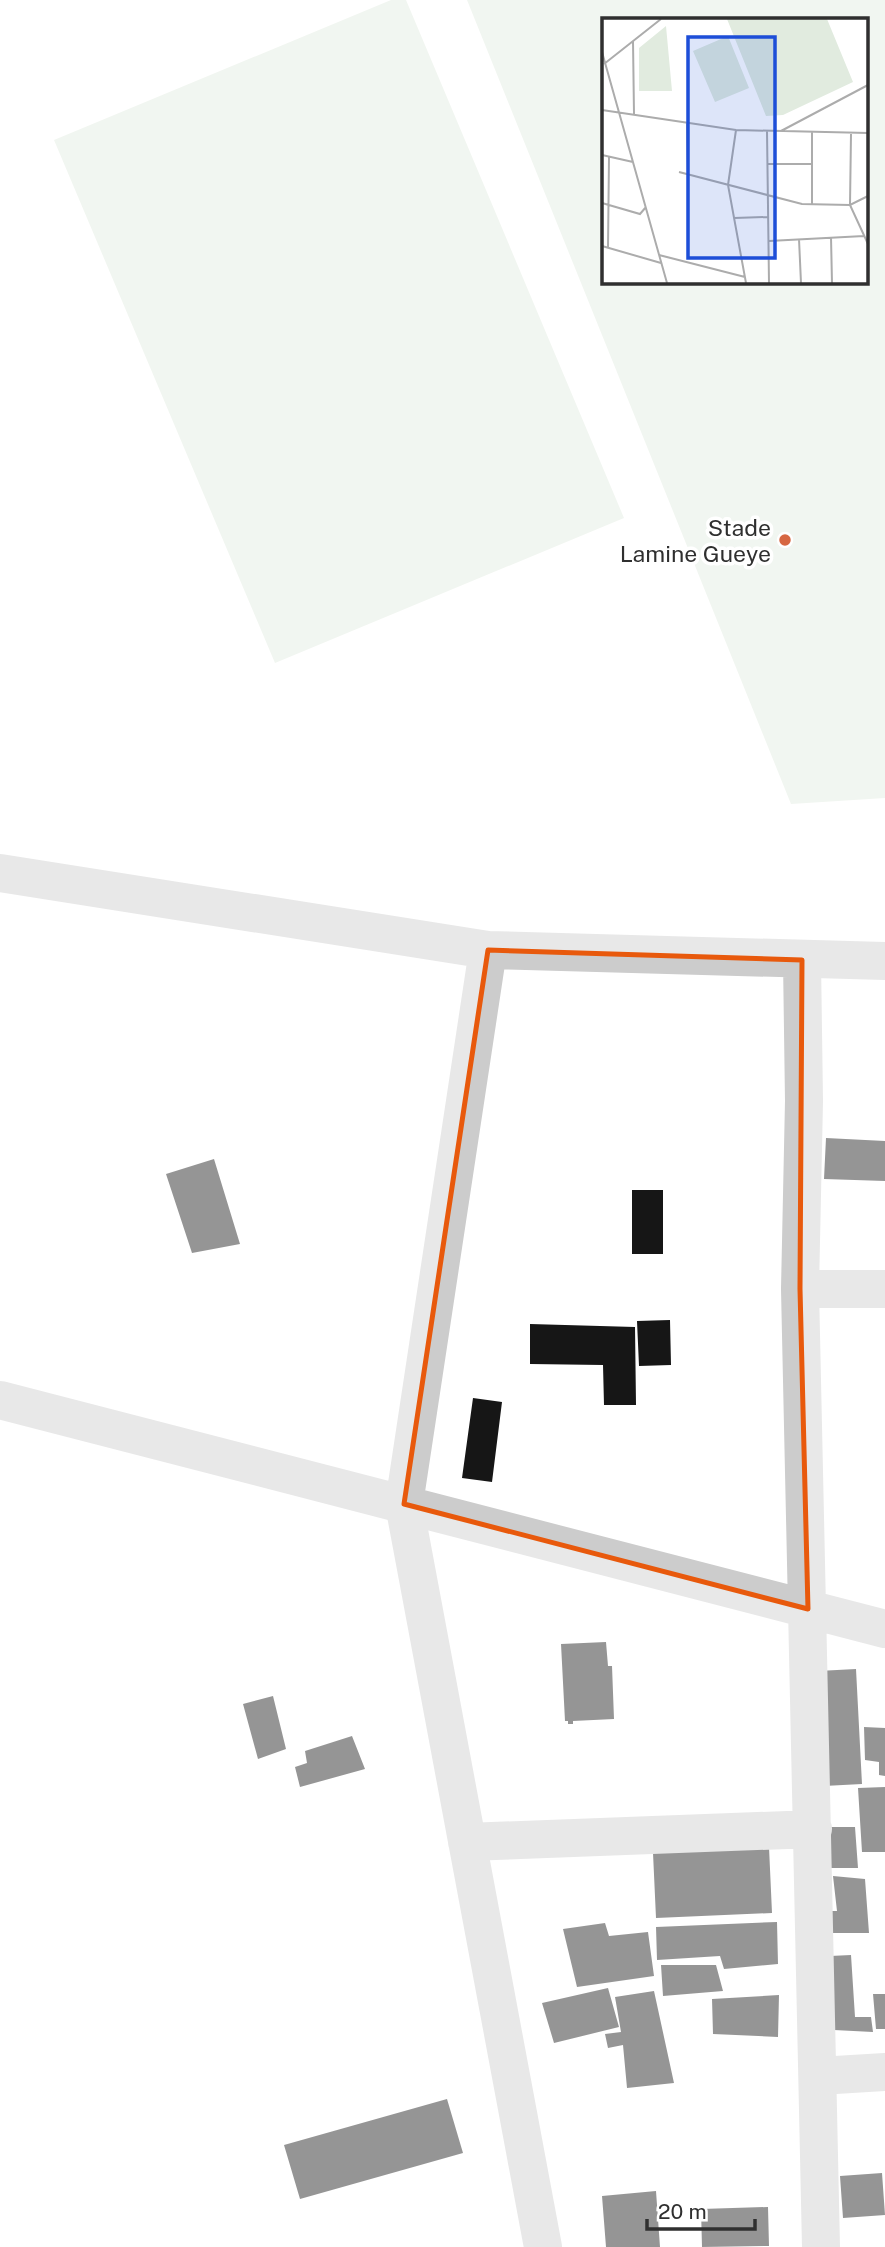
<svg xmlns="http://www.w3.org/2000/svg" width="885" height="2247" viewBox="0 0 885 2247" font-family="'Public Sans',sans-serif">
  <rect width="100%" height="100%" fill="#fff"/>
  <!-- green -->
  <path fill="#e1ebdf" fill-rule="evenodd" d="M391 0H406L624 518 275 663 54 140Z
    M467 0H885V798L791 804ZM603 19H866V282H603Z"/>
  <!-- building -->
  <path fill="#161616" d="M826 1138 885 1141V1181L824 1179Z
    M214 1159 240 1244 192 1253 166 1174Z
    M632 1190H663V1254H632Z
    M670 1320 671 1365 639 1366 637 1321Z
    M530 1324 635 1327 636 1405H604L603 1365 530 1364Z
    M473 1398 502 1402 492 1482 462 1478Z
    M606 1642 608 1666H612L614 1719 573 1721V1724H568V1721H565L561 1644Z
    M856 1669 862 1784 824 1786 818 1671Z
    M273 1696 286 1749 258 1759 243 1704Z
    M864 1727 885 1728V1776L879 1775V1762L865 1760Z
    M352 1736 365 1769 300 1787 295 1767 307 1763 305 1751Z
    M885 1787V1852H862L858 1788Z
    M824 1827H855L858 1868H827Z
    M769 1847 772 1913 656 1918 653 1853Z
    M833 1876 865 1879 869 1933H828L827 1911H837Z
    M777 1922 778 1964 724 1969 720 1956 657 1960 656 1927Z
    M605 1923 609 1936 648 1932 654 1976 577 1987 563 1929Z
    M851 1955 855 2017H871L873 2032 834 2030 830 1956Z
    M661 1965H716L723 1991 663 1996Z
    M608 1988 619 2027 554 2043 542 2003Z
    M654 1991 674 2083 627 2088 623 2045 608 2048 605 2034 621 2032 615 1997Z
    M873 1994H885V2029H876Z
    M779 1995 778 2037 713 2034 712 1999Z
    M447 2099 463 2153 300 2199 284 2145Z
    M882 2173 885 2215 843 2218 840 2176Z
    M656 2191 660 2247H606L602 2196Z
    M768 2207 769 2246 702 2247 701 2209Z"/>
  <g fill="none" stroke-linecap="round" stroke-linejoin="round">
    <!-- minor -->
    <path stroke="#ccc" stroke-width="38" d="M0 873 488 950 885 961
      M488 950 404 1504 543 2247
      M802 960 804 1101 800 1289 821 2247
      M800 1289H885
      M0 1400 885 1629
      M467 1842 813 1829
      M819 2076 885 2072"/>
  </g>
  <!-- marked area -->
  <path d="M0 0H885V2247H0ZM488 950 802 960 800 1289 808 1609 404 1504Z" fill="#fff" fill-opacity=".55" fill-rule="evenodd"/>
  <path fill="none" stroke="#e8590c" stroke-width="5" stroke-linejoin="round" d="M488 950 802 960 800 1289 808 1609 404 1504Z"/>
  <!-- markers -->
  <circle fill="#d66742" stroke="#fff" stroke-width="2.5" cx="785" cy="540" r="7"/>
  <g text-anchor="middle" dominant-baseline="central" stroke-width="7" stroke-linejoin="round" paint-order="stroke">
    <!-- poi labels -->
    <g font-size="23" fill="#2f2f2f" stroke="#fff" text-anchor="end">
      <text x="771" y="527">Stade<tspan x="771" dy="26">Lamine Gueye</tspan></text>
    </g>
  </g>
  <!-- overview -->
  <g transform="translate(602 18)">
    <rect width="266" height="266" fill="#fff"/>
    <path d="M125 1H225L251 64 181 97 164 98ZM64 8 70 73H37V30ZM126 18 147 70 113 84 91 33Z" fill="#e1ebdf"/>
    <path fill="none" stroke="#acacac" stroke-width="2" d="M31 23 32 96M0 34 65 265M2 46 59 1M0 92 134 112 266 115M85 105 86 156M134 112 126 167 144 265M165 113 167 265M179 113 266 67M249 116 248 187 266 226M0 137 31 144M165 146H210M77 154 200 186 248 187 266 178M0 185 38 196 44 189M210 186V114M132 200 166 199M229 219 230 265M197 221 199 265M167 223 262 218M0 228 59 245M6 229 7 139M57 237 143 259"/>
    <path fill="#1d4ed8" fill-opacity="0.15" stroke="#1d4ed8" stroke-width="3.5" d="M86 19H173V240H86Z"/>
    <rect width="266" height="266" fill="none" stroke="#2f2f2f" stroke-width="3.5"/>
  </g>
  <!-- scale -->
  <path d="M647 2219v10h108v-10" fill="none" stroke="#2f2f2f" stroke-width="3.5"/>
  <text x="658" y="2219" font-size="21" fill="#2f2f2f" stroke="#ffffff" stroke-width="5" paint-order="stroke">20 m</text>
</svg>
